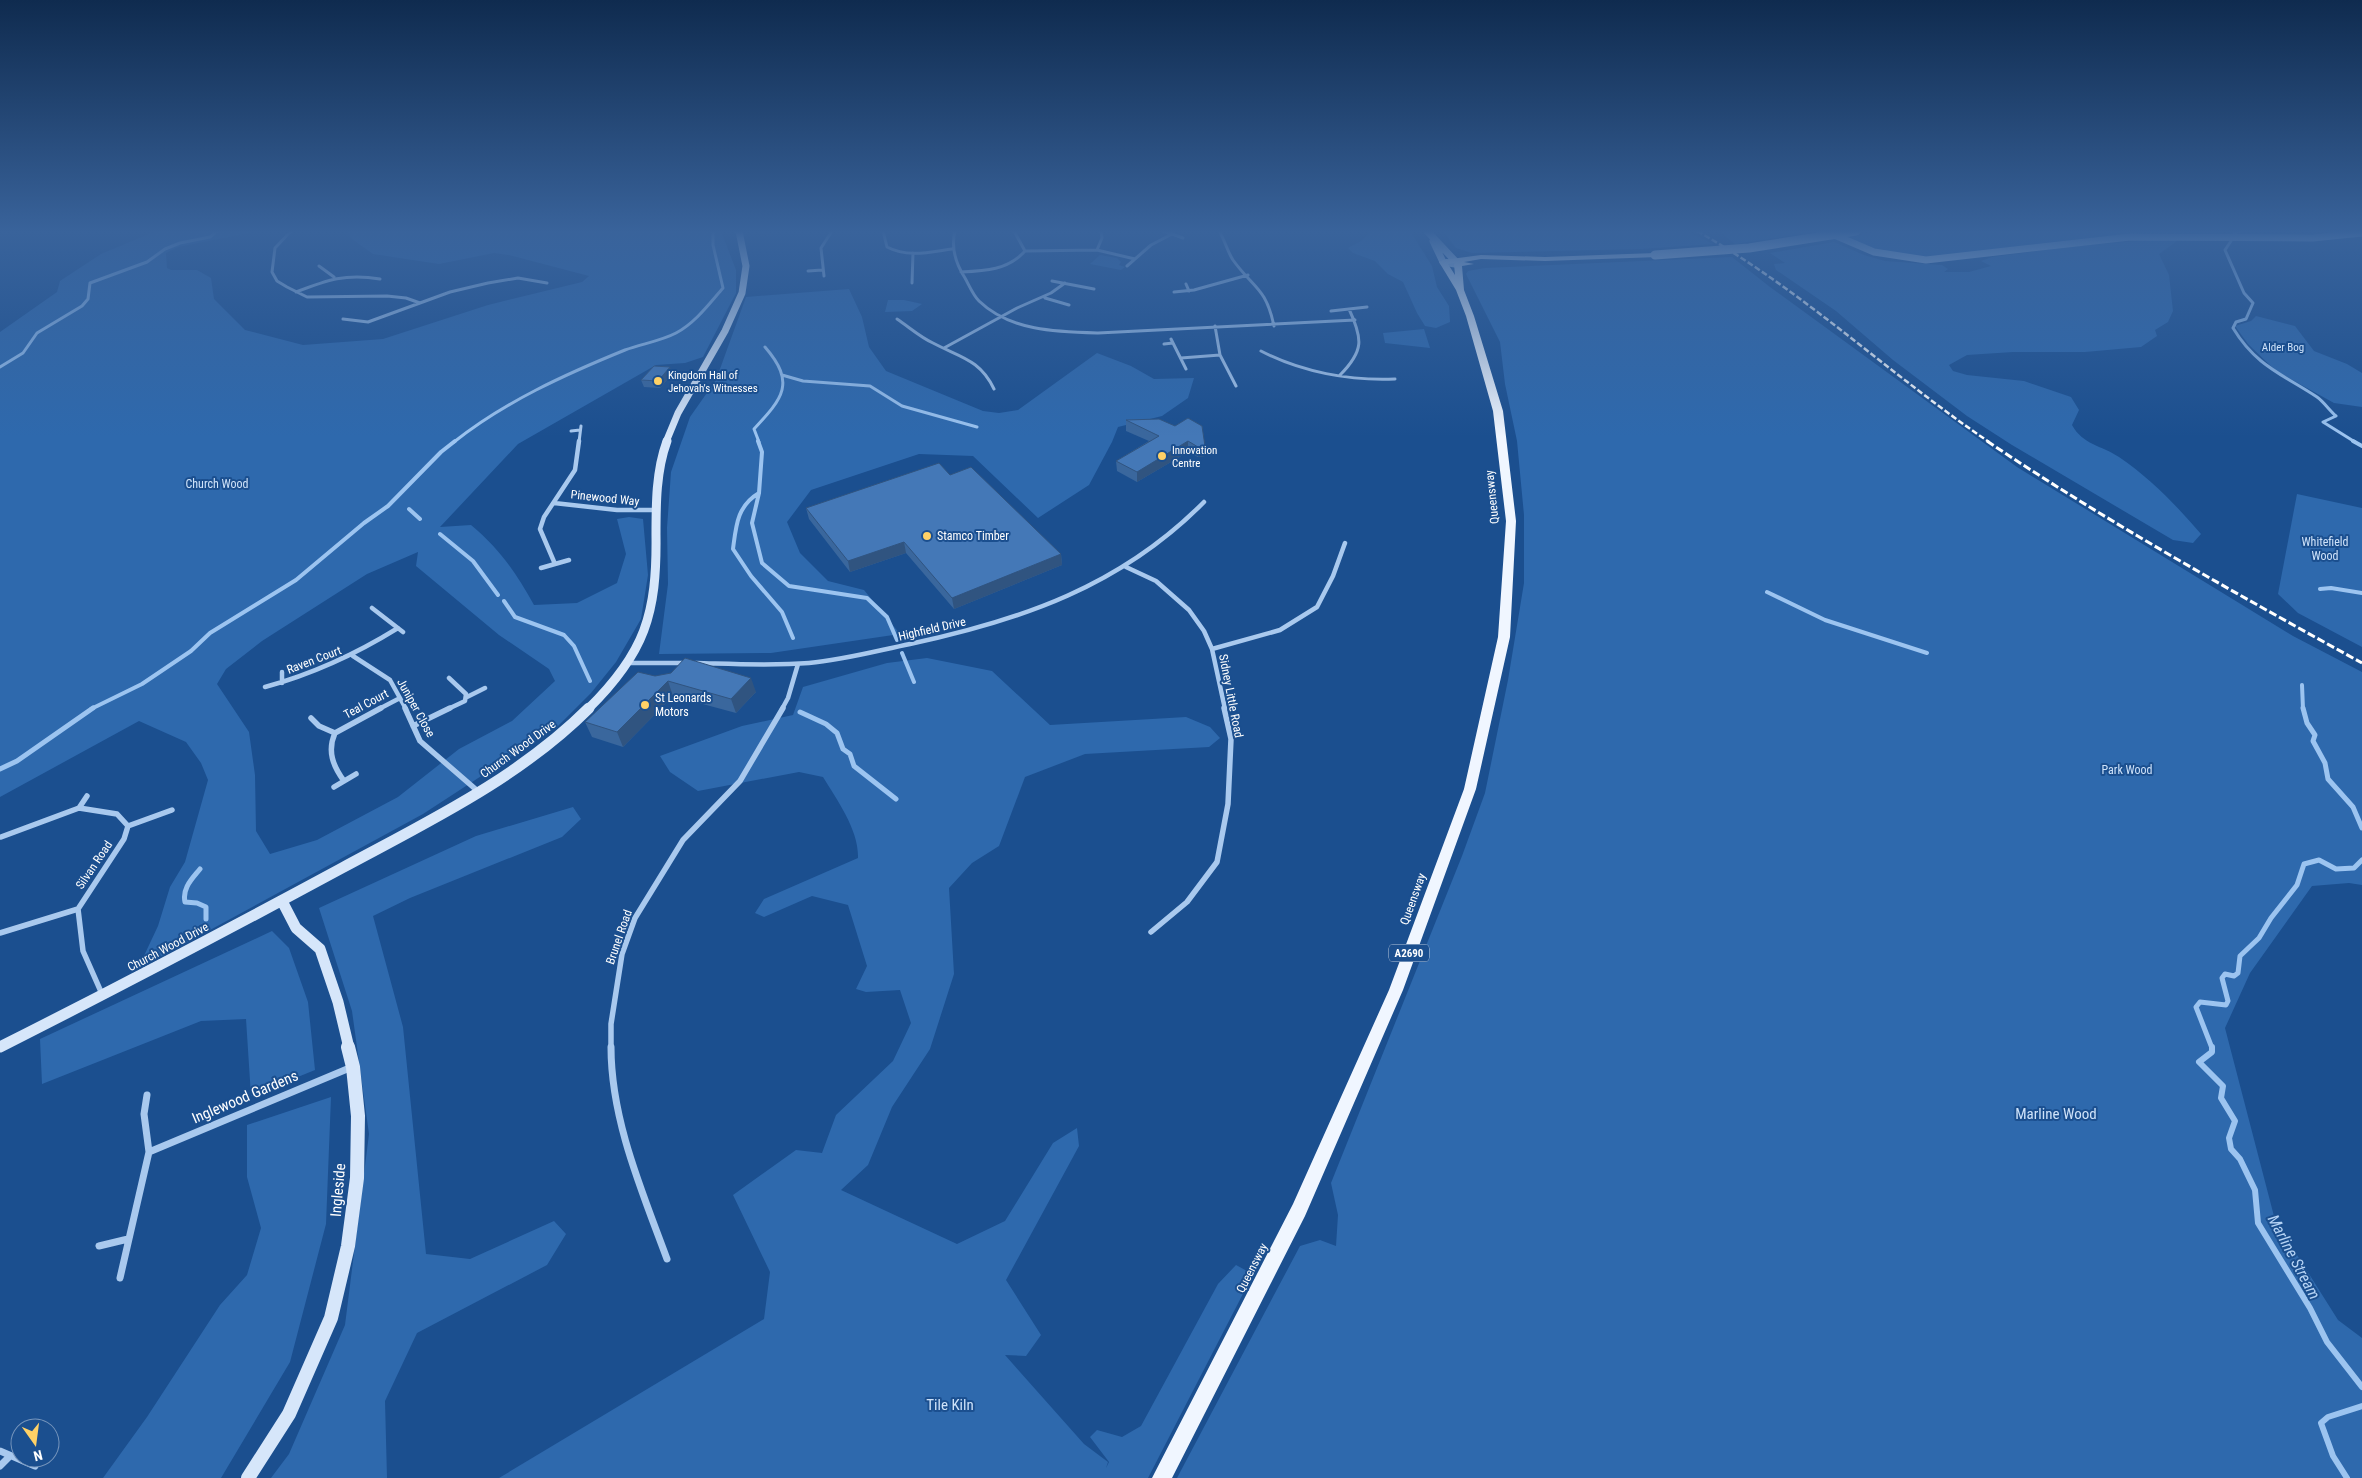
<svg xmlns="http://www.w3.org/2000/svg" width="2362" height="1478" viewBox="0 0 2362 1478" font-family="'Roboto Condensed',sans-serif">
  <rect width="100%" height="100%" fill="#1b4f8f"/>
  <!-- green -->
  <path fill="#2e69ad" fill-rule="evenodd" d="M156 231H258L178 247 166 253 167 268 171 270H197L211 278 214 299 245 330 303 345 383 339 488 305 582 282 589 276 509 255 494 253 439 264 373 254 352 239 347 232 348 231H721L736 270V293L703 357 685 363 656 365 518 444 440 527 471 525C500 549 516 573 534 605L577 603 617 583 626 554 617 519 629 517 643 519 648 575 641 619 616 662 591 693 558 726 423 814 164 955 146 962 142 960 158 926 170 887 185 862 208 780 201 763 186 742 139 721 0 797V332L57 292 60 281 101 254ZM418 552 416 566 499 635 549 669 555 681 512 721 459 749 398 797 317 840 270 854 256 831 255 775 249 732 217 684 226 669 262 641 367 574Z
    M1372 231H1409L1412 234 1432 266 1437 287 1449 306 1450 322 1436 328 1425 326 1417 313 1403 282 1388 274 1375 261 1353 253 1348 248 1361 241Z
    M1443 231H1687L1713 244 1641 249 1472 253 1456 248Z
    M1719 231H1821L1735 244Z
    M1879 231H2235L2206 234 2145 233 2060 241 1923 258 1877 252 1847 238Z
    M2172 238 2177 241 2159 254 2169 275 2173 311 2168 322 2155 330 2157 336 2141 347 2085 352H2013L1967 355 1949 365 1953 371 1967 375 2024 381 2071 397 2079 410 2072 425C2083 445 2101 445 2119 457 2150 478 2177 506 2201 534L2193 543 2173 540 2012 445 1967 416 1893 360 1836 311 1776 270 1774 264 1785 263 1770 253 1834 242 1864 255 1885 261 1942 265 1948 269 1944 272H1969L1991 266 1981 261 1992 257 2067 247Z
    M1100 255 1117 258 1121 262 1119 265 1125 267 1121 270 1090 264Z
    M1732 257 1770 287 2017 467 2293 636 2362 672V885L2349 883 2312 886 2250 973 2225 1028 2275 1220 2338 1320 2362 1338V1478H1177L1300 1246 1320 1240 1336 1246 1338 1215 1331 1183 1462 856 1485 793 1508 680 1524 583V515L1517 441 1505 384 1500 342 1466 274 1468 271 1485 268Z
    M849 289 862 317 869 347 886 371 983 411 999 413 1018 410 1097 353 1131 366 1154 379 1194 378 1188 398 1162 416 1118 427 1112 442 1089 485 1038 518 973 456 919 454 811 490 787 522 800 553 828 581 864 590 900 634 771 653 659 654 668 584 667 528 671 472 690 417 716 380 746 297Z
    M888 300H904L922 304 912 311 885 312Z
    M2256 316 2295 326 2314 351 2347 364 2362 373V407L2334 403 2276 371 2248 344 2235 326 2251 321Z
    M1424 329 1430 348 1385 343 1383 333Z
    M2297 494 2362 508V647L2298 613 2278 594Z
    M927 658 992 671 1050 725 1186 717 1210 727 1220 738 1209 747 1085 754 1025 777 999 846 972 863 949 888 954 974 930 1049 892 1107 868 1165 841 1190 957 1244 1005 1221 1053 1143 1077 1128 1079 1146 1006 1280 1041 1335 1026 1356 1005 1355 1084 1444 1108 1462 1106 1468 1109 1462 1090 1437 1097 1430 1122 1437 1141 1426 1218 1284 1236 1265 1247 1271V1286L1148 1478H499L764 1319 770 1272 733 1195 796 1150 822 1153 836 1115 893 1061 911 1023 900 990 866 992 856 989 867 966 848 905 812 896 764 917 755 913 764 899 858 858C859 830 837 800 823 777L799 772 698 791 670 772 660 756 742 726 793 715 803 687 887 663Z
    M573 807 581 819 562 837 410 898 373 916 403 1027 426 1254 470 1259 554 1221 566 1234 547 1265 417 1333 385 1401 387 1478H271L289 1454 345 1325 369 1134 352 1011 319 908 476 836Z
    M272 931 289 948 308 1002 315 1070 251 1096 246 1019 201 1021 42 1084 40 1039Z
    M331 1097 326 1224 290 1362 221 1478H103L147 1417 220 1305 247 1275 261 1228 247 1177V1125Z"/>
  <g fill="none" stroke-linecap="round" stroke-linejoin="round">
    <!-- stream-far3 -->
    <path stroke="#9cc4f0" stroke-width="3" d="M2234 233 2240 231
      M2231 241 2225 250 2244 293 2253 303 2246 319 2236 322 2233 328C2256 366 2282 374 2317 397 2324 402 2329 410 2336 416L2323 422 2355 442
      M0 367 23 353 37 333 82 306 88 299 90 283 147 262 165 249 180 243 210 237 217 231
      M782 375 803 381 870 386 902 406 977 427
      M454 442C504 402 566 374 625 350 641 344 661 341 676 333 695 323 709 304 723 288L713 245V231
      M759 442 754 429C783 398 796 383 765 347"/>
    <!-- stream-far2 -->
    <path stroke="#9cc4f0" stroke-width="4" d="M758 441 762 452 759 493 752 523 762 563 789 586 867 598 887 617 897 640
      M2353 441 2362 446
      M759 493C737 506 736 526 733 549L751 576 782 612 793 638
      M409 509 420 519
      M440 534 473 561 498 595
      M2320 589 2331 588 2362 593
      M1767 592 1825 620 1927 653
      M504 601 515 617 564 635 574 646 590 681
      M902 653 914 682
      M2302 685 2303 709
      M91 709 142 684 191 651 210 633 296 580 364 523 388 506 441 452 455 441"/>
    <!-- stream-far1 -->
    <path stroke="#9cc4f0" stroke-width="5" d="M2303 708 2307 723 2315 735 2313 741 2325 763 2328 779 2353 807 2362 828
      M800 712 826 724 837 733 843 749 850 754 854 766 896 799
      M0 769 17 761 93 708
      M200 869C192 879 182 888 185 902L197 903 206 907V919
      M2212 1048 2196 1007 2200 1002 2226 1005 2228 1001 2222 978 2225 974 2234 976 2238 973 2240 956 2259 938 2271 918 2297 885 2304 864 2319 860 2336 869 2354 868 2362 860"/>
    <!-- stream -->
    <path stroke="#9cc4f0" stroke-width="6" d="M2212 1047V1052L2199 1062 2223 1086 2221 1098 2235 1121 2229 1138 2231 1149 2240 1159 2255 1190 2258 1223 2310 1308 2327 1342 2362 1387
      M2347 1478 2333 1456 2321 1423 2328 1417 2362 1406"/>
    <!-- street-far3 -->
    <path stroke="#a9c9ee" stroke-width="3" d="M291 231 275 248 272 272 277 281 287 287 307 297 387 296 406 298 420 303
      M883 231 887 247C908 258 930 252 952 249
      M955 231C951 247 956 264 965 278 969 285 973 295 979 301 1010 331 1057 332 1098 333L1355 320
      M1164 231 1183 238
      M1219 231C1225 240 1227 251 1233 260 1253 288 1266 287 1274 326
      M1097 250 1102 238 1101 231
      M1025 251 1097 250 1135 259
      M319 266 334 277
      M1127 266 1151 245 1172 234
      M808 271 822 270
      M961 272C985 271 1008 270 1025 251L1014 231
      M824 276 821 248 832 231
      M1052 281 1094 289
      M912 283 913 253
      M1186 284 1189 291
      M296 292C327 280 346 273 380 279
      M1174 292 1194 290 1248 275
      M1045 298 1069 305
      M1331 311 1367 307
      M343 319 368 322 450 292 488 283 518 278 547 283
      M897 319C909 327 920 337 933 343 959 357 980 359 994 389
      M1215 326 1220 355 1236 386
      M1171 339 1186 369
      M1164 344 1173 343
      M944 348 1017 308 1051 293 1065 283
      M1261 351C1301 372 1350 381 1395 379
      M1181 358 1220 355
      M1340 375C1364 351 1363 339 1349 309
      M571 431 580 430
      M579 442 581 426"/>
    <!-- street-far2 -->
    <path stroke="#a9c9ee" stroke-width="4.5" d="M554 503 617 510H654
      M555 564 540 529 544 517 575 470 579 441
      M1126 567 1156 581 1189 610 1204 631 1212 649 1225 709
      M541 568 569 560
      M372 608 403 632
      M1212 649 1280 630 1317 607 1333 576 1345 543
      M353 656 390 680 406 709
      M628 663H685
      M696 663C734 664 772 666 809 663 843 660 876 651 910 644 1022 620 1121 586 1204 502
      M282 672V683
      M265 687C313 674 356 654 398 628
      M467 697 485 688
      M379 709 400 698
      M448 709 465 701 466 694 449 678
      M782 709 788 698 798 664"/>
    <!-- street-far1 -->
    <path stroke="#a9c9ee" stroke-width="5.5" d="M405 708 420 741 480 793
      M311 718 319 726 335 733
      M413 726 450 708
      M344 781C333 766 327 751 335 733L381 708
      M334 787 356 774
      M79 808 87 796
      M128 826 172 810
      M1 837 79 808 117 814 128 826 124 839 78 909 83 951 102 994
      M1151 932 1187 902 1217 862 1228 804 1231 739 1224 708
      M0 933 78 909
      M611 1048V1024L622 954 635 918 683 840 740 781 783 708"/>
    <!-- street -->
    <path stroke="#a9c9ee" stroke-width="7" d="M611 1047C611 1120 642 1191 667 1259
      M149 1152 352 1067
      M99 1246 128 1239
      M120 1278 149 1152 144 1114 147 1095
      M0 1451 35 1466
      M0 1466 10 1456"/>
    <!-- secondary-far3 -->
    <path stroke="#d6e6fa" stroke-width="7" d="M1427 231 1458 264
      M1825 231 1874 252 1926 260 2130 237 2313 238 2362 233
      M1433 241 1443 262 1455 264
      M666 442 678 413 725 331 742 293 746 266 739 231"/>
    <!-- secondary-far2 -->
    <path stroke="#d6e6fa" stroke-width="9" d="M588 709C645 653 657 614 656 535 656 504 656 471 667 441"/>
    <!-- secondary-far1 -->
    <path stroke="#d6e6fa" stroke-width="11" d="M282 901 296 928 320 949 338 1002 349 1048
      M0 1047C115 989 229 929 342 868 429 821 519 778 589 708"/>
    <!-- secondary -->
    <path stroke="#d6e6fa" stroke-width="14" d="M248 1478 289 1414 331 1318 348 1246 357 1178 358 1116 353 1067 348 1047"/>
    <!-- primary -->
    <path fill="#f0f6ff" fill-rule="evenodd" d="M1655 253 1659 255 1658 257 1545 261 1481 259 1464 262 1474 264 1462 266 1464 290 1474 316 1503 411 1516 521 1510 637 1476 789 1403 990 1305 1216 1172 1478H1152L1293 1204 1389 990 1464 789 1498 637 1506 521 1493 411 1466 316 1456 290 1439 262 1443 260 1481 255 1545 257ZM1455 263 1454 264 1455 275 1448 264Z"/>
    <!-- rail-far1 -->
    <path stroke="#fff" stroke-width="2.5" stroke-dasharray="6 2.5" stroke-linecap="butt" d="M1697 231C1802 290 1889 374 1989 442"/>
    <!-- rail -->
    <path stroke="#fff" stroke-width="3" stroke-dasharray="8 3" stroke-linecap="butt" d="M1987 441C2107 522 2235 593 2362 663"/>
    <!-- primary-bridge -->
    <path stroke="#f0f6ff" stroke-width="9" d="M1655 255 1749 248 1856 231"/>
  </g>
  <!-- wall -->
  <path fill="#3a679d" d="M672 374 660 388 644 387 641 380Z
    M1188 418 1205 456 1198 457 1188 452 1137 482 1117 471 1116 461 1149 441 1126 431V420L1175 426Z
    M950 475 1061 554 1062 565 954 609 906 553 850 572 809 519 806 508Z
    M655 676 756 692 736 713 673 696 623 747 592 737 585 722Z"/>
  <!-- shaded-wall -->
  <path fill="#305480" d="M773 231V235L761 236 760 233Z
    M670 367 672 374 660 388 658 381Z
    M1188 441V452L1137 482V472Z
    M1205 446V456L1198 457V447Z
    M904 542 906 553 850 572 848 561Z
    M1061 554 1062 565 954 609 952 598Z
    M751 678 756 692 736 713 731 699Z
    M668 681 673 696 623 747 617 732Z"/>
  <!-- building -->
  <path fill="#4478b7" stroke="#305480" d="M760 231H773V232L760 233Z
    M654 366 670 367 658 381 641 380Z
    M1188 418 1202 426 1205 446 1198 447 1188 441 1137 472 1116 461 1159 436 1126 420 1159 419 1175 426Z
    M939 463 950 475 971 467 1061 554 952 598 904 542 848 561 806 508Z
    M685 658 751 678 731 699 668 681 617 732 585 722 638 672 655 676 671 673Z"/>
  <!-- sky -->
  <linearGradient id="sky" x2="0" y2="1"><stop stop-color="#0f2b4f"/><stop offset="0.53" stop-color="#39639b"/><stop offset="1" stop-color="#39639b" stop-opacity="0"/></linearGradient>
  <rect width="2362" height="437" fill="url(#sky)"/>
  <!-- markers -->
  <g fill="#ffd166" stroke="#1b4f8f" stroke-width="2">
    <circle cx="658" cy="381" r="5"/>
    <circle cx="1162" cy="456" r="5"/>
    <circle cx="927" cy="536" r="5"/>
    <circle cx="645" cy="705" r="5"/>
  </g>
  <g text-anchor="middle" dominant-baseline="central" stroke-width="4" stroke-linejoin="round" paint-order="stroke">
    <!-- far-park labels -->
    <g font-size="11" fill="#cfe3fa" stroke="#1b4f8f">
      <text x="2283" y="347">Alder Bog</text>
    </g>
    <!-- far-poi labels -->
    <g font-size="11" fill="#fff" stroke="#1b4f8f" text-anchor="start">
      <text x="668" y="375">Kingdom Hall of<tspan x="668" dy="13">Jehovah's Witnesses</tspan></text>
      <text x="1172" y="450">Innovation<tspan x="1172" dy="13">Centre</tspan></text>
    </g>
    <!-- shield labels -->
    <rect fill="#1b4f8f" stroke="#bbcadd" stroke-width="1" x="1389" y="944.5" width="40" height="17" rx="4"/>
    <g font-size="11" font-weight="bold" fill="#fff">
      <text x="1409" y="953">A2690</text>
    </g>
    <!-- park labels -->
    <g font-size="12" fill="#cfe3fa" stroke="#1b4f8f">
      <text x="217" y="484">Church Wood</text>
      <text x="2325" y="542">Whitefield<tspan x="2325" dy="14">Wood</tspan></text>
      <text x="2127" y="770">Park Wood</text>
    </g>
    <!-- street labels -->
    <g font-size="12" fill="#fff" stroke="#1b4f8f">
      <text transform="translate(1492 497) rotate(-96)">Queensway</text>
      <text transform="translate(605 498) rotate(6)">Pinewood Way</text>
      <text transform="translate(932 629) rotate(-13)">Highfield Drive</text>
      <text transform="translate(314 660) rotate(-21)">Raven Court</text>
      <text transform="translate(1231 696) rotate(79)">Sidney Little Road</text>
      <text transform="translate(366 704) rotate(-28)">Teal Court</text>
      <text transform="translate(416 708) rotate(61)">Juniper Close</text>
      <text transform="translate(518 749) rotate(-36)">Church Wood Drive</text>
      <text transform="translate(94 865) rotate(-56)">Silvan Road</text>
      <text transform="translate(1413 899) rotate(-70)">Queensway</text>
      <text transform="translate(619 937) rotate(-71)">Brunel Road</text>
      <text transform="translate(168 947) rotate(-28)">Church Wood Drive</text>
      <text transform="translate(1252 1268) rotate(-63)">Queensway</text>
    </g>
    <!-- poi labels -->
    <g font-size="12" fill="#fff" stroke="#1b4f8f" text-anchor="start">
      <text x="937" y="536">Stamco Timber</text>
      <text x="655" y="698">St Leonards<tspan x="655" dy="14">Motors</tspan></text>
    </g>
    <!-- near-street labels -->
    <g font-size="15" fill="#fff" stroke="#1b4f8f">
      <text transform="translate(245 1097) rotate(-23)">Inglewood Gardens</text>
      <text transform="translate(338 1190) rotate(-85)">Ingleside</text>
    </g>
    <!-- near-park labels -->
    <g font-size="15" fill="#cfe3fa" stroke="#1b4f8f">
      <text x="2056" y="1114">Marline Wood</text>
      <text x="950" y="1405">Tile Kiln</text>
    </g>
    <!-- near-water labels -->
    <g font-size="16" font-style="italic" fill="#b5d3f5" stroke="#1b4f8f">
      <text transform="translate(2294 1257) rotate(62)">Marline Stream</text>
    </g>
  </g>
  <!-- north arrow -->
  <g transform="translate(35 1443) rotate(166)"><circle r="24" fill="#1b4f8f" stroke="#7695bc"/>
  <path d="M0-4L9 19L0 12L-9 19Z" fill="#ffd166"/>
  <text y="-8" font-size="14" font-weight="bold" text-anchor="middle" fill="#ffffff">N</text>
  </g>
</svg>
